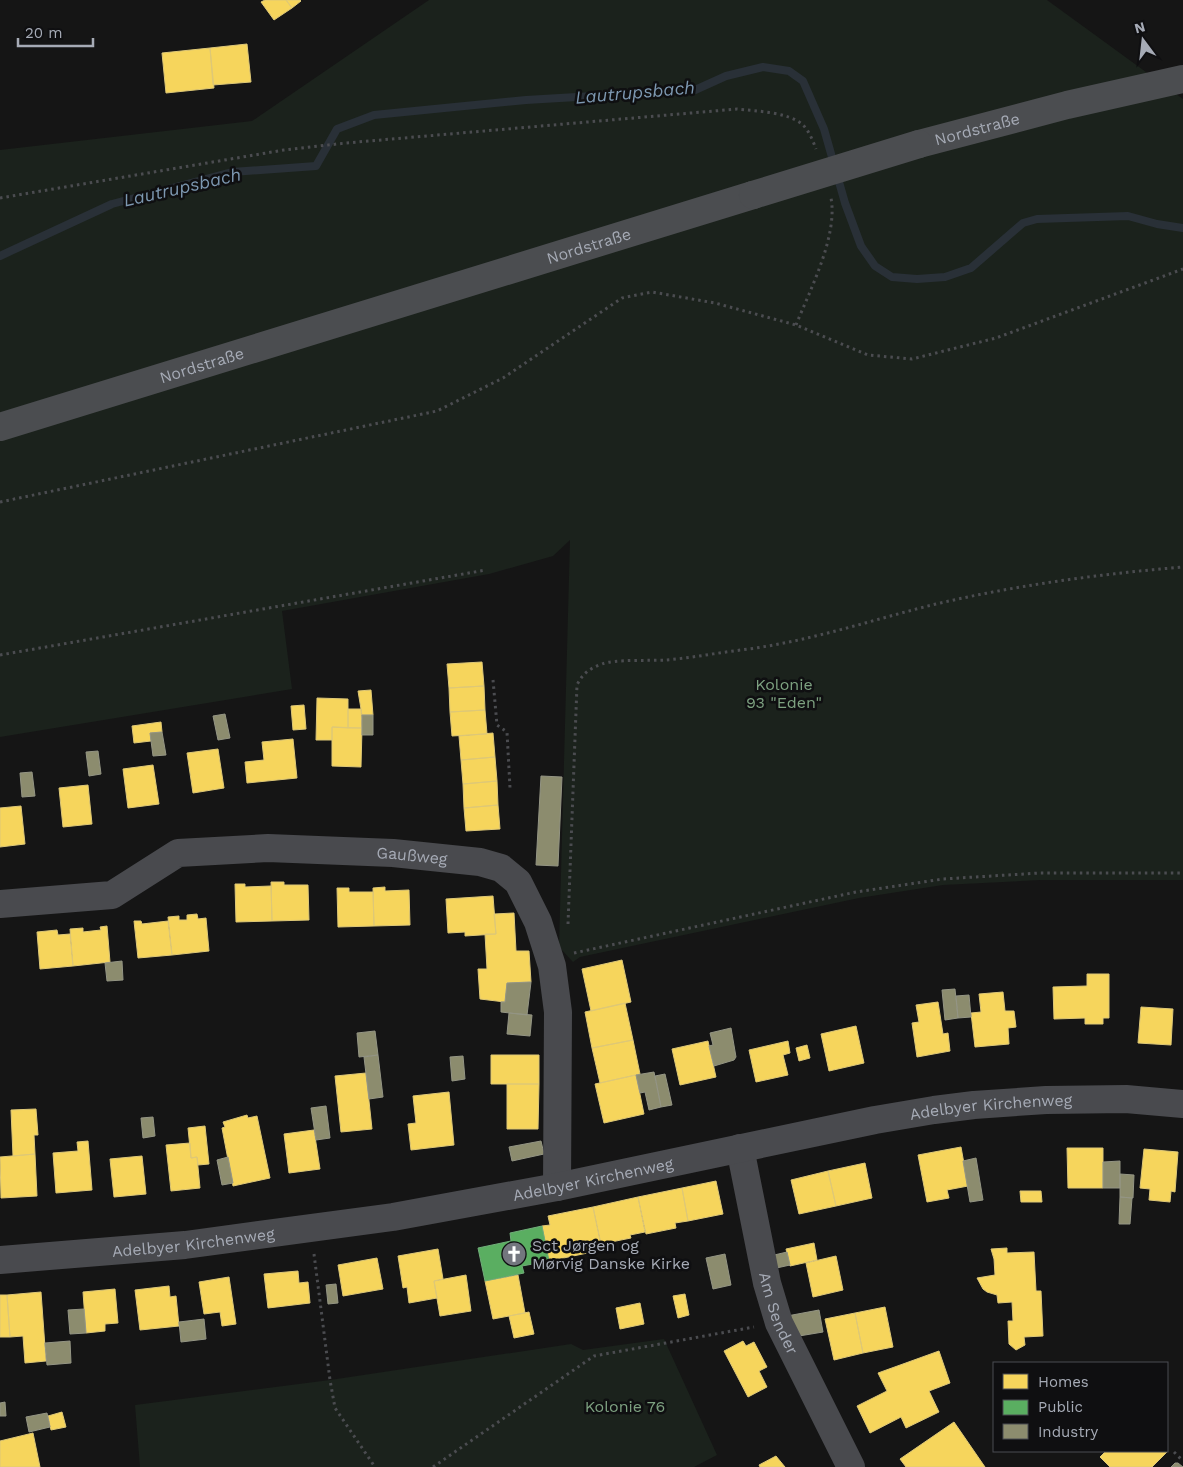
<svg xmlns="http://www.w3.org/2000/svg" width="1183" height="1467" viewBox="0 0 1183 1467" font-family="'Work Sans',sans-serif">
  <rect width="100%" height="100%" fill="#151515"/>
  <!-- green -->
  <path fill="#1b221c" d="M429 0H1047L1183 99V880H1040L943 885 859 898 580 957 573 962 559 947 570 540 553 556 489 574 282 611 292 689 0 737V150L252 121Z
    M664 1339 717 1455 694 1467H140L135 1405 330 1380 571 1344 583 1350Z"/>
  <!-- homes -->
  <path fill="#f6d55c" stroke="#dec877" d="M265 0H286L292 8 274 20 261 2Z
    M286 0H300L301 1 292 8Z
    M247 44 251 82 213 85 210 48Z
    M210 48 214 88 166 93 162 53Z
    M482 662 484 686 449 688 447 664Z
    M484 686 485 710 450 712 449 688Z
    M371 690 373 715H362L358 691Z
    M317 698 348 699V728L332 727V740H316Z
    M304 705 306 729 293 730 291 706Z
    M348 709H361L362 728H348Z
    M485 710 487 734 452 736 450 712Z
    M161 722 162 732 150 733 151 741 134 743 132 726Z
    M332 727 362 728 361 767 332 766Z
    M493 733 495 757 461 760 459 736Z
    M293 739 297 778 247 783 245 762 264 760 262 742Z
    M218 749 224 788 193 793 187 753Z
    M495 757 497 781 463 784 461 760Z
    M153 765 159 804 128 808 123 769Z
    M497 781 498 805 464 808 463 784Z
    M88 785 92 824 63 827 59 788Z
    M498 805 500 829 466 831 464 808Z
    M21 806 25 844 0 847V808Z
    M271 882H284V885H308L309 920 272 921Z
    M235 884H245V887L271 886 272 921 236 922Z
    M385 887V891L409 890 410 925 374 926 373 888Z
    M337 888H349V892H373L374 926 338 927Z
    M493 896 496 934 465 936V932L448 933 446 899Z
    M514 913 516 951H529L531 982 507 983 505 1002 480 999 478 969H487L485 934H496L494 914Z
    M197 914 198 919 206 918 209 951 172 955 168 917 179 916V920H187V915Z
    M134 921H141L142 924 168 921 172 955 138 958Z
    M107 926 110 962 73 966 70 929 83 928V932L101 930 100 927Z
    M57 930 58 935 70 934 73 966 40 969 37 932Z
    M622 960 631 1002 591 1011 582 969Z
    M1087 974H1109V1018H1103V1024H1085V1018L1054 1019 1053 987 1087 986Z
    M1003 992 1005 1011H1014L1016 1027 1008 1028 1009 1044 975 1047 971 1013 981 1012 979 994Z
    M938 1002 943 1034 948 1033 950 1051 917 1057 912 1023 919 1022 916 1005Z
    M625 1003 633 1040 592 1048 585 1012Z
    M1141 1007 1173 1009 1171 1045 1138 1043Z
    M856 1026 864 1063 829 1071 821 1034Z
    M633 1040 640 1074 600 1083 592 1048Z
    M708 1041 716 1077 680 1085 672 1049Z
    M788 1041 790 1053 783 1055 788 1075 756 1082 749 1050Z
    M807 1045 810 1058 799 1061 796 1048Z
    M491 1055H539V1084H491Z
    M366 1073 372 1129 341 1132 335 1076Z
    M636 1075 644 1114 604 1123 595 1084Z
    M507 1084H539L538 1129H507Z
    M449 1092 454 1145 411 1150 408 1124 416 1123 413 1096Z
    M36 1109 38 1135H34L35 1154 13 1156 11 1110Z
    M247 1115 248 1118 257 1116 270 1178 233 1186 222 1128 225 1127 223 1122Z
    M205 1126 209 1164 198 1165 197 1157 191 1158 188 1128Z
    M314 1130 320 1169 289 1173 284 1134Z
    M88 1141 92 1190 56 1193 53 1153 78 1151 77 1142Z
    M190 1143 191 1158 197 1157 200 1188 171 1191 166 1145Z
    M961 1147 968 1186 947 1190 949 1198 927 1202 918 1155Z
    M1067 1148H1103V1188H1068Z
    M1144 1149 1178 1152 1175 1192 1171 1191 1170 1202 1149 1200 1150 1189 1140 1188Z
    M35 1154 37 1196 1 1198 0 1157Z
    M142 1156 146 1194 114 1197 110 1159Z
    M865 1163 872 1198 836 1206 828 1171Z
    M828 1171 836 1206 799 1214 791 1180Z
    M716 1181 723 1214 688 1221 682 1188Z
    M682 1188 688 1221 675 1223 676 1228 646 1234 638 1197Z
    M1020 1191H1041L1042 1202H1021Z
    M638 1197 645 1232 630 1235 631 1238 601 1244 593 1207Z
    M593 1207 602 1250 549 1261 542 1226 550 1225 548 1216Z
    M814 1243 817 1260 790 1266 786 1249Z
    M1007 1248V1253L1034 1252 1036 1291H1041L1043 1336 1024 1337 1025 1345 1016 1350 1009 1344 1008 1321H1013L1012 1302 998 1303 997 1295 987 1292 983 1289 977 1278 995 1275 994 1259 991 1249Z
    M438 1249 443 1279 434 1281 437 1298 409 1303 407 1287 403 1288 398 1256Z
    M836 1256 843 1290 813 1297 806 1263Z
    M377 1258 383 1289 343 1296 338 1265Z
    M298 1271 299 1283 308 1282 310 1303 268 1308 264 1274Z
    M466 1275 471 1311 440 1316 434 1281Z
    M518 1275 525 1313 493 1319 485 1281Z
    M229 1277 236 1324 222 1326 220 1312 204 1314 199 1282Z
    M169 1286 170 1297 176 1296 179 1326 140 1330 135 1290Z
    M115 1289 118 1323 105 1324V1331L86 1333 83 1292Z
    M41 1292 46 1361 25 1363 23 1336 10 1337 7 1295Z
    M685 1294 689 1315 678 1318 673 1296Z
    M0 1295H7L10 1337H0Z
    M640 1303 644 1324 620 1329 616 1308Z
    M885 1307 893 1347 863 1353 855 1313Z
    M529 1312 534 1334 514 1338 509 1316Z
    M855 1313 863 1353 834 1360 825 1319Z
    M743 1341 746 1346 754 1342 767 1367 759 1371 767 1387 748 1397 724 1351Z
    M939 1351 950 1383 929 1391 939 1412 906 1428 901 1417 870 1433 857 1406 887 1391 878 1373Z
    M62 1412 66 1427 51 1430 48 1416Z
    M954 1422 985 1467H906L900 1459Z
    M33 1433 40 1467H0V1441Z
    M1106 1451H1166L1167 1452 1152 1467H1110L1100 1457Z
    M776 1456 785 1467H760L759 1465Z"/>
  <!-- public -->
  <path fill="#5aae61" stroke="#71ad7a" d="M542 1226 549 1261 522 1266 524 1273 485 1281 478 1248 511 1241 510 1233Z"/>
  <!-- industry -->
  <path fill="#8c8c6e" stroke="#949584" d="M225 714 230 738 218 740 213 716Z
    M362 715H373V735H362Z
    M162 732 166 755 153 756 150 733Z
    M98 751 101 774 89 776 86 752Z
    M32 772 35 796 22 797 20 773Z
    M541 776 562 777 558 866 536 865Z
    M122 961 123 980 107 981 105 963Z
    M531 982 527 1015 501 1012V1002H505L507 983Z
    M955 989 958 1018 945 1020 942 990Z
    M969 995 971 1017 958 1018 956 996Z
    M509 1013 532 1015 530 1036 507 1034Z
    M731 1028 736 1057 734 1060 714 1066 709 1046 713 1045 710 1033Z
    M375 1031 378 1055 359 1057 357 1033Z
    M378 1055 383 1097 369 1099 364 1057Z
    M463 1056 465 1079 452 1081 450 1057Z
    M654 1072 661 1107 649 1110 645 1092 640 1093 636 1075Z
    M665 1074 672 1105 661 1107 655 1076Z
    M326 1106 330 1138 316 1140 311 1108Z
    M153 1117 155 1136 143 1138 141 1118Z
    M541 1141 544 1154 512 1161 509 1147Z
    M228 1157 233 1183 222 1185 217 1160Z
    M976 1158 983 1200 970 1202 963 1161Z
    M1120 1161V1188H1103V1162Z
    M1120 1174 1134 1175 1133 1198 1120 1197Z
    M1120 1197 1132 1198 1130 1224H1119Z
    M787 1252 790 1265 772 1269 770 1256Z
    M725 1254 731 1285 713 1289 706 1258Z
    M336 1284 338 1303 328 1304 326 1285Z
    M84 1309 86 1333 70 1334 68 1310Z
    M819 1310 823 1332 799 1336 787 1316Z
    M204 1319 206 1339 181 1342 179 1322Z
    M70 1341 71 1363 47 1365 45 1343Z
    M5 1402 6 1416H0V1403Z
    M47 1413 50 1427 29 1432 26 1417Z
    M1175 1463H1178L1183 1467H1171Z"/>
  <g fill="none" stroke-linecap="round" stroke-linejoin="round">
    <!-- stream -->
    <path stroke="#293037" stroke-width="8" d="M0 256 112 204 232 172 316 166 337 129 374 115 526 100 695 90 726 76 763 67 789 71 803 81 824 129 845 203 861 246 875 266 892 277 917 279 945 277 971 268 1023 223 1037 219 1128 216 1157 224 1183 228"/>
    <!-- path -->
    <path stroke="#4b4c50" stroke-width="3" stroke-dasharray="2.5 4" stroke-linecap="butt" d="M0 198 284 150 346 143 737 109C755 111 789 112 803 125 809 131 813 141 816 149
      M796 325C810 290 838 236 831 198
      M0 502 437 411 503 378 622 298 652 292 715 303 796 325 868 355 912 359 996 338 1183 269
      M0 655 486 570
      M493 680 497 725 507 732 510 788
      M568 924 577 685C582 674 590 668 602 664 614 659 650 661 666 660 691 658 716 653 741 650 808 642 871 620 936 604 1017 585 1100 574 1183 567
      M574 953 856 892 943 879 1040 873H1183
      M314 1254 330 1380 335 1408 375 1467
      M1174 1452 1183 1461
      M433 1467 594 1356 754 1327"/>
    <!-- minor -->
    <g stroke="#494a4e" stroke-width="28">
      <path id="s1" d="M0 904 112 895 178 853 268 848 393 853 480 862 501 868 518 882 538 922 552 966 558 1012 557 1187"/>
      <path id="s2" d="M740 1148 767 1283 779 1323 851 1467"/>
      <path id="s3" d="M0 1260 185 1245 393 1217 557 1187 875 1120 934 1110 974 1105 1046 1100 1126 1099 1183 1104"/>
    </g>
    <!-- major -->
    <g stroke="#4b4d50" stroke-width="28">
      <path id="s4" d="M919 144 1067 105 1183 79"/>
      <path id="s5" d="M0 427 753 195"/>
    </g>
    <!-- major-bridge -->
    <path stroke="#4b4d50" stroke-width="28" d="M753 195 919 144"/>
  </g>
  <!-- icons -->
  <defs>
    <symbol id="church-disc" viewBox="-11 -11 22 22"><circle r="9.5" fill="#73767e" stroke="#0f0f11"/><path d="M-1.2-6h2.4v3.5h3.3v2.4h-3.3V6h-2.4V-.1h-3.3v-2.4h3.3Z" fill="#fff"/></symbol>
  </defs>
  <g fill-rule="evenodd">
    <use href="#church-disc" x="500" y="1240" width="28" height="28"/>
  </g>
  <g text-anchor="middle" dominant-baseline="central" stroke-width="5" stroke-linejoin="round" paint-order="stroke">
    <!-- street labels -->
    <g font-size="16" fill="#a6abb6" stroke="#0f0f11">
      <text stroke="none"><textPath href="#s4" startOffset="60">Nordstraße</textPath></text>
      <text stroke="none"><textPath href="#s5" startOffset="616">Nordstraße</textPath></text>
      <text stroke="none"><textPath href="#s5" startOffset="211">Nordstraße</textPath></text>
      <text stroke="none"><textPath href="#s1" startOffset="425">Gaußweg</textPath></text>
      <text stroke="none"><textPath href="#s3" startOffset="1004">Adelbyer Kirchenweg</textPath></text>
      <text stroke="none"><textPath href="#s3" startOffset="599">Adelbyer Kirchenweg</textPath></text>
      <text stroke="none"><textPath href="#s3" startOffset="194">Adelbyer Kirchenweg</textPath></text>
      <text stroke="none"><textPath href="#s2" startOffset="170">Am Sender</textPath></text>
    </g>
    <!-- park labels -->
    <g font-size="16" fill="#7da180" stroke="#0f0f11">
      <text x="784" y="684">Kolonie<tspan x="784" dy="18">93 "Eden"</tspan></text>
      <text x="625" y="1406">Kolonie 76</text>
    </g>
    <!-- poi labels -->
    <g font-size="16" fill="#a6abb6" stroke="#0f0f11" text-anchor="start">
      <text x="532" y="1245">Sct Jørgen og<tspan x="532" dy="18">Mørvig Danske Kirke</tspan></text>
    </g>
    <!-- water labels -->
    <g font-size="18" font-style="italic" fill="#7d98b1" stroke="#0f0f11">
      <text transform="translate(635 92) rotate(-5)">Lautrupsbach</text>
      <text transform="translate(182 187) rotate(-13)">Lautrupsbach</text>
    </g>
  </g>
  <!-- legend -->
  <rect x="993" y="1362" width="175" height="90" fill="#0f0f11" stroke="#4b4d53"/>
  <rect x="1003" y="1374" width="25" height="15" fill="#f6d55c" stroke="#4b4d53"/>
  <text x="1038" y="1387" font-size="15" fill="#a6abb6">Homes</text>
  <rect x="1003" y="1400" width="25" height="15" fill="#5aae61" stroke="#4b4d53"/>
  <text x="1038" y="1412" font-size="15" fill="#a6abb6">Public</text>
  <rect x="1003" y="1424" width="25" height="15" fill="#8c8c6e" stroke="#4b4d53"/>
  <text x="1038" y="1437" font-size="15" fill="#a6abb6">Industry</text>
  <!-- north arrow -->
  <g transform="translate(1143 40) rotate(345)" stroke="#0f0f11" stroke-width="4" paint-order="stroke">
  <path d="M0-4L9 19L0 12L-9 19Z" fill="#a6abb6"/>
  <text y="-8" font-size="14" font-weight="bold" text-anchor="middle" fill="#a6abb6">N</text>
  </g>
  <!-- scale -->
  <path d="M18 38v8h75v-8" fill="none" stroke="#a6abb6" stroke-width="2.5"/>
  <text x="25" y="38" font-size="15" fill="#a6abb6" stroke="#0f0f11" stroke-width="4" paint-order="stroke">20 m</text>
</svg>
